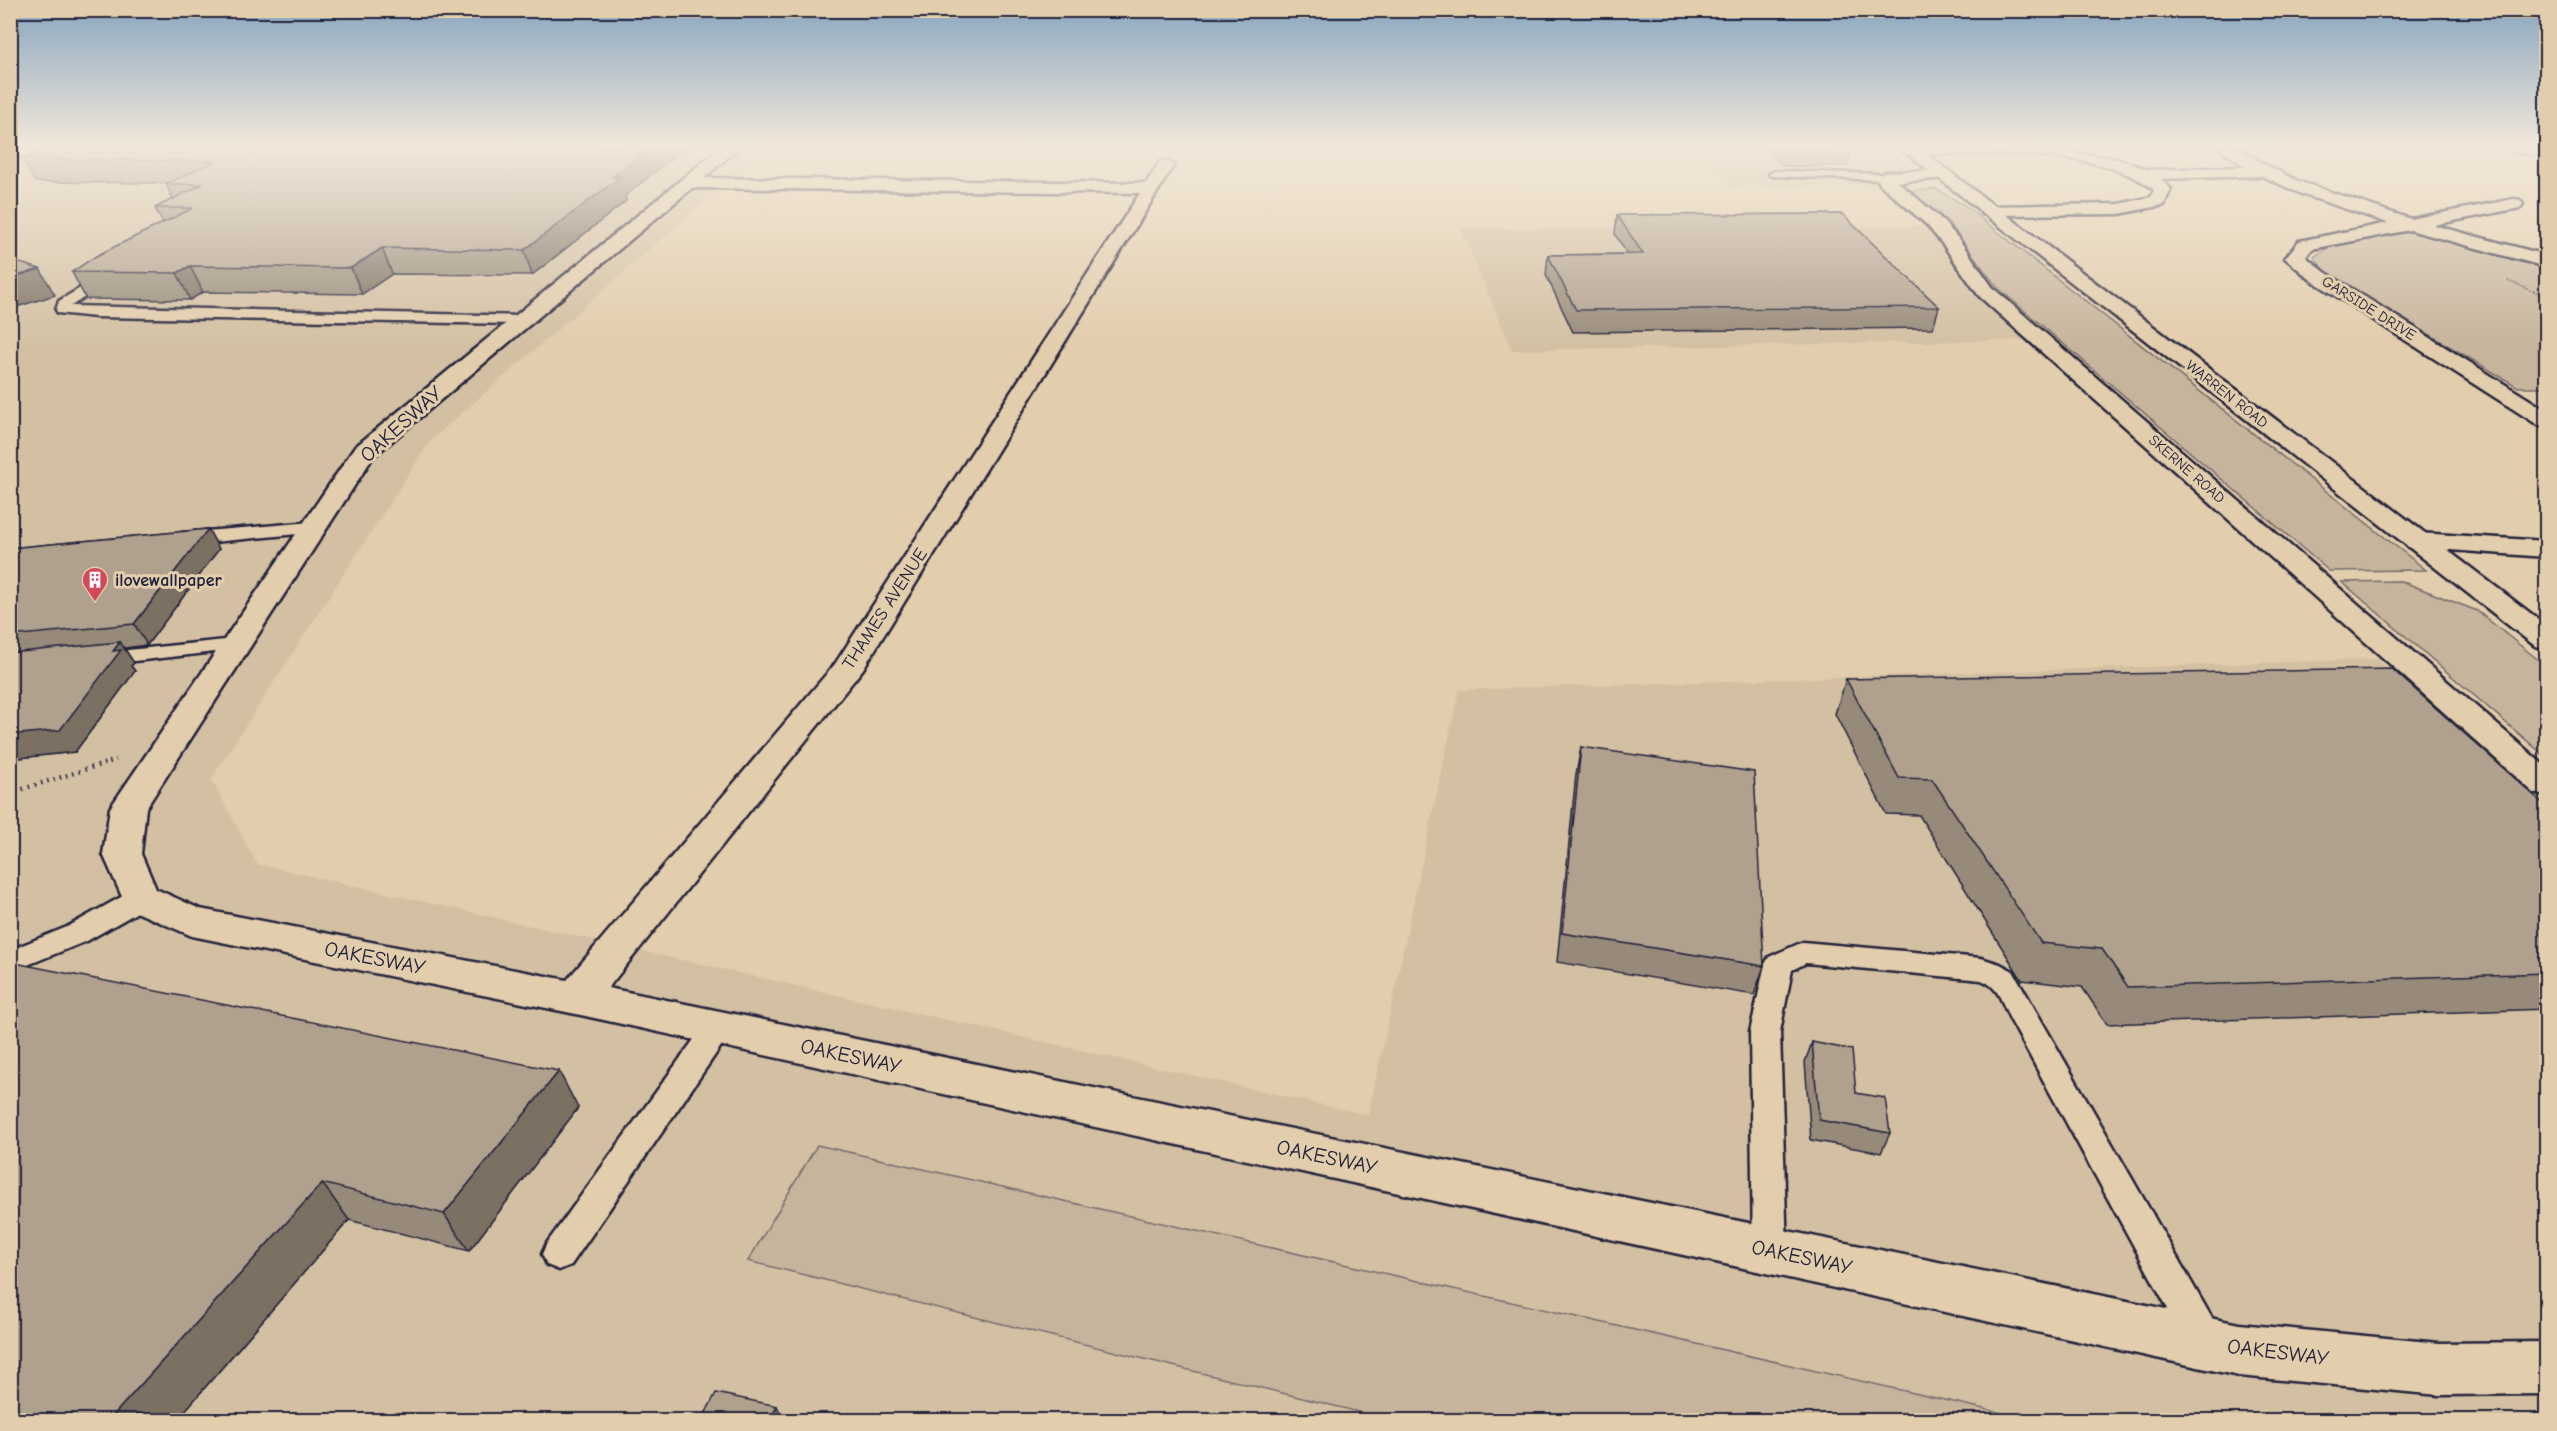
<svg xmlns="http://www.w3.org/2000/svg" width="2557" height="1431" viewBox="0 0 2557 1431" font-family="'Comic Neue',sans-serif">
  <rect width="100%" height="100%" fill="#e2cdac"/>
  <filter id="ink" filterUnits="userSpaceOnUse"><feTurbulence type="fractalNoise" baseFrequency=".0167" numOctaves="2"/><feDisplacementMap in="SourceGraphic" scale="12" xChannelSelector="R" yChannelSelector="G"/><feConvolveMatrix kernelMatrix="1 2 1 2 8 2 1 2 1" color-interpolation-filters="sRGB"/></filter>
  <g filter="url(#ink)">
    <!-- built -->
    <path fill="#d3c0a3" d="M45 147H767L430 441 211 779 257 864 1368 1115 1459 690 2377 659 2546 811V1420H11L10 155Z
      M1699 147H1886L1911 168 1865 173 1879 187 1730 188Z
      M1927 226 2027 340 1512 350 1461 229Z"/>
    <!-- green -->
    <path fill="#c6b49c" stroke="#746b6c" stroke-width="1.5" d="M1936 189 1964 205 2426 570 2329 571 1997 287 1949 223 1910 191Z
      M2413 231 2546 266V387H2518L2326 273 2314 257 2329 247Z
      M2401 581 2477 611 2546 666V757L2342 582Z
      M817 1145 2033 1420H1391L748 1261Z"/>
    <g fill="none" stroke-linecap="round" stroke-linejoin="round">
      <defs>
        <path id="service" d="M37 147H57L10 160V154Z
          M1775 171 1885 174 1891 177 1885 180 1771 176 1769 174Z
          M107 272 114 276 112 279 71 306 523 316 530 320 523 324 96 317 58 313 56 310 59 301Z
          M312 522 319 524 321 528 319 532 182 545 175 543 173 539 175 535 182 533Z
          M235 639 242 641 246 645 242 649 99 665 91 664 88 659 91 654 99 653Z
          M141 889 150 891 154 898 150 905 87 941 10 972V950L67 927 132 891Z
          M1803 942 1981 958 2000 964 2013 971 2217 1327 2222 1339 2217 1351 2204 1356 2191 1351 2011 1021C2002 1004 2000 987 1981 980L1806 963 1792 970 1780 1032 1787 1251 1782 1262 1770 1266 1758 1262 1753 1251 1750 1032 1765 964 1769 957Z
          M718 1016 728 1020 733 1028 728 1036 571 1265 559 1270 547 1265 542 1254 547 1243 708 1020Z"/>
        <path id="minor" d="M721 147H739L704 178 1146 183 1160 162 1166 160 1174 165 863 669 608 988 2239 1324 2439 1343 2546 1342V1394L2439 1395 2239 1376 576 1014 192 936 127 908 103 854 110 808 355 447ZM692 188 1140 193 835 664 567 980 200 909 156 889 141 854 146 808 373 457Z
          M1905 147 2045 148 2117 159 2149 170 2245 167 2218 147H2237L2264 164 2298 181 2411 219 2514 199 2520 200 2523 204 2520 208 2433 225 2546 255V267L2410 230 2312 249 2306 257 2325 272 2546 410V427L2538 425 2311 280 2285 258 2299 241 2388 223 2304 195 2262 176 2161 179 2171 189 2164 205 2119 214 1988 215 1982 214 1979 210 1982 206 2119 204 2151 197 2154 190C2099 145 1980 154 1911 155L1905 153 1903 150Z
          M1942 170 1950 175 1948 178 1898 182 1939 217 1958 238 1993 288 2546 767V796L2534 793 1979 296 1944 246 1927 225 1880 184 1877 177 1885 172Z
          M2418 533 2546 541V557L2408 547 2404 541 2408 535Z"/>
        <path id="tertiary" d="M1899 147H1917L2546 625V648L2535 646Z
          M2504 147H2546V156L2512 152Z"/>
        <path id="trunk" d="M10 147H19L11 152Z"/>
      </defs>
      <!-- service casing -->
      <use href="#service" stroke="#22223b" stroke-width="5"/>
      <!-- minor casing -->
      <use href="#minor" stroke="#22223b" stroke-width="5"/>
      <!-- tertiary casing -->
      <use href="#tertiary" stroke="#22223b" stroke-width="5"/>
      <!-- trunk casing -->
      <use href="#trunk" stroke="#22223b" stroke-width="5"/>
      <!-- path-far1 -->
      <path stroke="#22223b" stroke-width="2" stroke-dasharray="1 2" stroke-linecap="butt" d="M2508 281 2546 296"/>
      <!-- path -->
      <path stroke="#22223b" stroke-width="4.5" stroke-dasharray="1.5 5" stroke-linecap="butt" d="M10 793 116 760"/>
      <!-- service -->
      <use href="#service" fill="#e2cdac" fill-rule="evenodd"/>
      <!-- minor -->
      <use href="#minor" fill="#e2cdac" fill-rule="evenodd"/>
      <!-- tertiary -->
      <use href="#tertiary" fill="#e2cdac" fill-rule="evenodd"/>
      <!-- trunk -->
      <use href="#trunk" fill="#e2cdac" fill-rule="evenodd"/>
    </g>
    <!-- wall -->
    <path fill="#978a7a" stroke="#22223b" stroke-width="1.5" d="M52 147 625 196 626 201 532 275 392 274 362 294 203 292 190 300 86 299 72 272 163 223 155 208 173 199 166 184 167 183 35 182 22 159Z
      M1765 147H1851L1852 148 1848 166H1783Z
      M1617 215 1939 307 1933 328 1573 332 1546 275 1548 255 1627 254 1615 234Z
      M208 529 219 549 147 645 124 648 134 663 131 666 135 671 75 752 10 759V548Z
      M1846 679 2547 807V1009L2107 1024 2082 987 2022 980 1919 815 1886 814 1835 714Z
      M1581 747 1764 966 1754 995 1557 962 1576 774Z
      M10 962 578 1108 469 1251 349 1220 177 1420H10Z
      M1812 1042 1890 1133 1881 1153 1811 1140 1805 1062Z"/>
    <!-- shaded-wall -->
    <path fill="#7b7063" stroke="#22223b" stroke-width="1.5" d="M652 147H686L625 196 626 201 532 275 524 250 612 177Z
      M382 248 392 274 362 294 351 268Z
      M190 266 203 292 190 300 177 273Z
      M40 269 55 295 10 309V278Z
      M208 529 219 549 147 645 134 624Z
      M120 642 134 663 131 666 135 671 75 752 10 759V735L113 651Z
      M559 1071 578 1108 469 1251 444 1214Z
      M322 1183 349 1220 177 1420H109Z
      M777 1406 784 1420H770Z"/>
    <!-- building -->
    <path fill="#b0a08e" stroke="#22223b" stroke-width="1.5" d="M52 147H652L612 177H620L524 250 382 248 351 268 190 266 177 273 72 272 96 256 193 208H155L203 184H166L215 161 22 159Z
      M1786 147H1851L1852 148 1787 149Z
      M1842 214 1939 307 1576 310 1548 255 1643 254 1617 215Z
      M10 260 40 269 10 278Z
      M208 529 134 624 10 636V548Z
      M120 642 113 651 121 650 60 730 10 735V653Z
      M2392 669 2547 807V973L2128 987 2102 949 2041 943 1932 779 1899 778 1846 679Z
      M1581 747 1754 772 1764 966 1562 933Z
      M10 962 559 1071 444 1214 322 1183 109 1420H10Z
      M1812 1042 1852 1050 1856 1093 1885 1098 1890 1133 1819 1120Z
      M716 1393 777 1406 770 1420H702Z"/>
  </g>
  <!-- sky -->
  <linearGradient id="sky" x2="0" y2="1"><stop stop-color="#89a5bf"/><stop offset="0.42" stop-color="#f2e8da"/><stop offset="1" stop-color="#f2e8da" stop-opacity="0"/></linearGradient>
  <rect width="2557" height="348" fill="url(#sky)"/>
  <!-- icons -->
  <defs>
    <symbol id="building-pin" viewBox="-11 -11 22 30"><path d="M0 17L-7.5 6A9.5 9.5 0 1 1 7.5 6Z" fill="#d1495b" stroke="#e2cdac"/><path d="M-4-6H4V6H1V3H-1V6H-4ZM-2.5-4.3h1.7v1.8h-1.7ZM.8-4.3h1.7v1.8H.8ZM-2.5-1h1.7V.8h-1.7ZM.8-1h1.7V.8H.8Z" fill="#fff"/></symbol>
  </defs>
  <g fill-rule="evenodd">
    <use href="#building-pin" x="80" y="565" width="30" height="40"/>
  </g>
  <g text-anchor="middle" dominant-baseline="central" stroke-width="6" stroke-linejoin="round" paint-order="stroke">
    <!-- far-street labels -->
    <g font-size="15" fill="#22223b" stroke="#e2cdac">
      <text transform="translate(2369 308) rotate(32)">GARSIDE DRIVE</text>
      <text transform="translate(2227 394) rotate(38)">WARREN ROAD</text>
      <text transform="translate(2187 469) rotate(41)">SKERNE ROAD</text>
    </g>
    <!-- poi labels -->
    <g font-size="18" font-weight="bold" fill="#22223b" stroke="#e2cdac" text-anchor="start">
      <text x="115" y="580">ilovewallpaper</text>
    </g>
    <!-- street labels -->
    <g font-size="18" fill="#22223b" stroke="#e2cdac">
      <text transform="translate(885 609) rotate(-57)">THAMES AVENUE</text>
    </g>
    <!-- near-street labels -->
    <g font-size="21" fill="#22223b" stroke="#e2cdac">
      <text transform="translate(401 424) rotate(-42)">OAKESWAY</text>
      <text transform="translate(375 958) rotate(11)">OAKESWAY</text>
      <text transform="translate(851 1056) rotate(12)">OAKESWAY</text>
      <text transform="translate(1327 1157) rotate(12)">OAKESWAY</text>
      <text transform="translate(1802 1257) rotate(12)">OAKESWAY</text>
      <text transform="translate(2278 1352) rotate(7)">OAKESWAY</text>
    </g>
  </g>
  <!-- margin -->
  <rect width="2557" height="1431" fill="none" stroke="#e2cdac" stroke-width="36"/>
  <rect x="18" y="18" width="2521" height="1395" fill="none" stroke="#22223b" stroke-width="2" filter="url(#ink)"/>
</svg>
